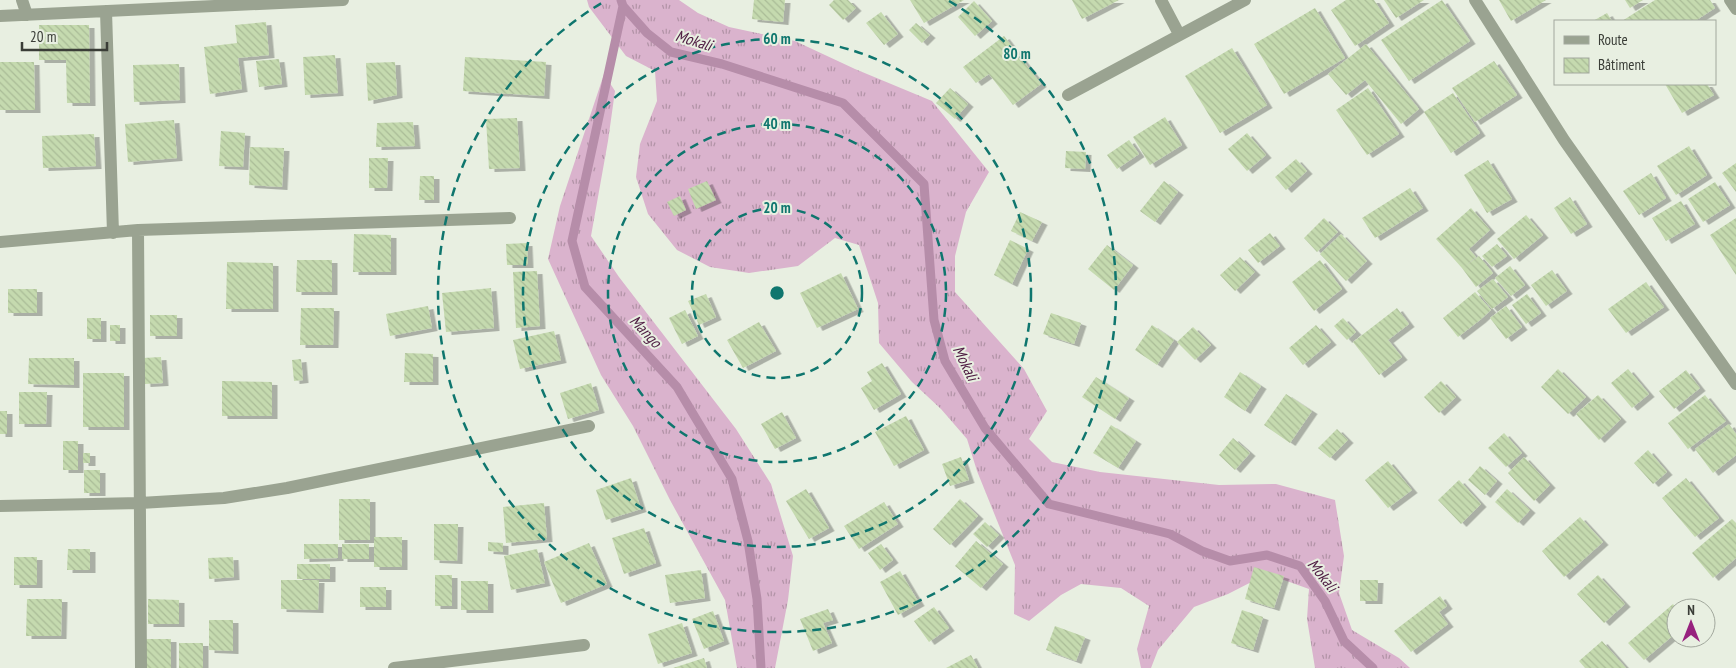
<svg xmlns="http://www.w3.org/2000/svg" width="1736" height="668" viewBox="0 0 1736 668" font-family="'PT Sans Narrow',sans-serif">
  <defs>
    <pattern id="grass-tufts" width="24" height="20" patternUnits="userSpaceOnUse" patternTransform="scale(1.25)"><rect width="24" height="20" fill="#dab3cd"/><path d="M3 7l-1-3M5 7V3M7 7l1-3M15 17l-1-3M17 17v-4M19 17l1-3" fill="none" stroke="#b293a7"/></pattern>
    <pattern id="building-back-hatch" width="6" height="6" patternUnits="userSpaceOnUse" patternTransform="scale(1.25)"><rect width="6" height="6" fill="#c5daaf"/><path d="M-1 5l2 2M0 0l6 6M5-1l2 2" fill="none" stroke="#aabc97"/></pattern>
    <filter id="shadow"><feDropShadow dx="5.5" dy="3" stdDeviation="0" flood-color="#0004"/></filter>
  </defs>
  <rect width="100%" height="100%" fill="#e8efe1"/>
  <!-- grass -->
  <path fill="url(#grass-tufts)" d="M587 0H679L698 13 729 27 795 41 855 69 932 101 989 172 966 212 955 256V292L1024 369 1047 411 1029 439 1052 462 1100 472 1219 485 1276 484 1335 500 1344 556 1339 593 1352 630 1399 658 1410 668H1315L1307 619 1309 589 1267 574 1228 594 1194 607 1158 650 1151 668H1141L1137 649 1149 606 1121 588 1081 584 1061 595 1029 621 1014 614 1015 565 977 471 967 439 941 409 912 382 879 343 878 303 859 245 835 238 798 266 749 273 710 267 677 250 648 214 636 177 640 144 657 101 655 71 626 56 589 7Z
    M604 74 615 91 608 141 591 236 619 277 736 429 771 484 793 556 788 600 775 668H737L725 600 670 500 633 426 601 375 548 259 560 206Z"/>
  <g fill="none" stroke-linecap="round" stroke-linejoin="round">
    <!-- stream -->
    <path stroke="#b68da9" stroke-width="9" d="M621 0 623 6 647 33 671 52 722 64 843 103 924 184 934 320 945 361 985 428 1049 504 1170 534 1202 551 1230 561 1267 555 1300 566 1325 601 1344 641 1373 668
      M623 6 572 241 585 287 677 387 732 479 748 541 757 599 761 668"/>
  </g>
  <!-- building -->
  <path fill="url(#building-back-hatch)" filter="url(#shadow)" d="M754 0H785L783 22 752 19Z
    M834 0H848L856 8 843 20 829 5Z
    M910 0H964L924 23Z
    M1072 0H1119L1082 19Z
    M1346 0H1374L1389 23 1355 46 1331 10Z
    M1384 0H1424L1396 18Z
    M1442 0 1470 41 1409 81 1381 40Z
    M1499 0H1546L1511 21Z
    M1625 0H1643L1630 8Z
    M1655 0H1710L1715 8 1695 21H1622Z
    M974 1 992 21 975 36 958 17Z
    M1315 8 1345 58 1284 94 1254 44Z
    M881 12 898 34 884 45 866 23Z
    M1607 13 1612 21H1593Z
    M266 22 269 55 238 58 242 89 210 94 204 47 237 43 235 25Z
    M916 23 930 35 922 43 909 30Z
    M39 25H89L90 103H67L66 60H39Z
    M1004 36 1041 84 1013 105 989 74 976 83 963 67Z
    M1366 44 1419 109 1401 124 1365 80 1346 95 1328 74Z
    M1232 48 1267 105 1220 133 1185 76Z
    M335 55 338 93 305 95 303 57Z
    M465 57 546 62 544 96 463 91Z
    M279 59 282 84 259 87 256 61Z
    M1494 61 1517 95 1475 122 1452 88Z
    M0 62H34L35 110H0Z
    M395 62 397 95 368 101 366 63Z
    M179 64 180 100 134 102 133 65Z
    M1665 84H1707L1714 95 1682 113Z
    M950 88 968 104 955 119 936 103Z
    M1368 88 1399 134 1367 155 1336 110Z
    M1453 93 1480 133 1451 153 1424 112Z
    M1165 117 1182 145 1150 165 1133 137Z
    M517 118 520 168 489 169 486 119Z
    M174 120 177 158 128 162 125 124Z
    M413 122 415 146 376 147 377 123Z
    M221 131 245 133 243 167 219 166Z
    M1247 133 1266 155 1247 171 1228 149Z
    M94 134 96 166 43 168 42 136Z
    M1129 140 1139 154 1117 169 1107 155Z
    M1689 146 1707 175 1676 195 1657 166Z
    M250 147 284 148 282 187 249 185Z
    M1066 151 1086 152 1085 169 1065 168Z
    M369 158H388L387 188H369Z
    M1296 159 1307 171 1286 190 1275 177Z
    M1488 160 1512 199 1487 213 1464 175Z
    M1736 163V192L1722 173Z
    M1651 173 1666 198 1639 215 1623 191Z
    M420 176H434V200H419Z
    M707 181 716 200 696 209 688 189Z
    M1164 181 1178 192 1155 222 1140 211Z
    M1715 182 1730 205 1703 222 1688 199Z
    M1410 188 1423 208 1375 238 1362 218Z
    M680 196 686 210 674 216 667 202Z
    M1570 197 1587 224 1571 234 1554 208Z
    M1681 201 1695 224 1666 241 1652 218Z
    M1471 208 1490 230 1469 249 1476 257 1465 266 1479 256 1493 273 1476 287 1462 268 1436 239Z
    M1020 212 1042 222 1032 241 1011 231Z
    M1526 215 1543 235 1514 259 1497 239Z
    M1324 218 1338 232 1317 252 1304 238Z
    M1736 218V275L1710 235Z
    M1270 233 1280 246 1258 263 1248 250Z
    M354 234 391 235V272H353Z
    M1341 234 1367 261 1346 281 1320 254Z
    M1010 240 1028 249 1012 284 994 275Z
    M527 243 528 265H507L506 244Z
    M1497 244 1507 256 1492 267 1482 256Z
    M1107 245 1133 265 1114 290 1088 269Z
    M1240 257 1255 272 1235 291 1220 275Z
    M297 260H332V292H296Z
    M1320 260 1342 289 1314 311 1292 282Z
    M227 262 273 263V309H226Z
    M1510 266 1525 285 1511 296 1495 278Z
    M1552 270 1567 291 1546 306 1531 285Z
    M537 271 540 326 516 328 513 272Z
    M841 273 858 309 817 328 800 293Z
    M1493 279 1508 297 1492 309 1477 291Z
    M1646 282 1664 307 1626 333 1608 309Z
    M491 288 494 328 446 332 442 293Z
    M8 289H37V313H8Z
    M1475 292 1491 310 1480 320 1464 301Z
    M706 294 716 317 699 325 688 301Z
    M1527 294 1541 313 1526 324 1512 305Z
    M1464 301 1480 320 1458 337 1443 318Z
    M428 306 432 328 390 336 386 314Z
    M1506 306 1522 327 1506 339 1490 318Z
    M301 308H334L333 345H300Z
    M1397 308 1409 324 1388 340 1402 357 1379 375 1353 342Z
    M685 310 698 336 682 344 669 318Z
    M1051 313 1081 323 1074 344 1043 334Z
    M150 315H177V336H150Z
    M87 318H101V339H87Z
    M1343 318 1356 332 1347 340 1334 326Z
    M759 322 776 351 743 368 727 340Z
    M110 325H120V341H110Z
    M1152 325 1174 340 1157 365 1135 350Z
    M1316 325 1331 342 1303 365 1289 348Z
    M1193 327 1211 345 1195 360 1177 342Z
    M554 331 561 360 520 369 513 340Z
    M405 353 433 354V382H404Z
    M161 357 163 383 145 384 143 358Z
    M29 358H74V385L28 384Z
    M301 359 303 380 294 381 292 360Z
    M882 363 901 394 874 410 861 388 872 381 867 372Z
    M1558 369 1586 397 1568 414 1541 387Z
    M1628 369 1649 394 1632 408 1611 383Z
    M1686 370 1700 388 1674 409 1659 391Z
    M1240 372 1261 386 1245 411 1224 397Z
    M83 373H124V427H83Z
    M1096 377 1129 398 1115 419 1082 397Z
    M222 381 272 382V416H222Z
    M1441 381 1456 397 1439 413 1424 397Z
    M591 383 599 410 568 419 560 393Z
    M19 392H47L46 424H19Z
    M1286 394 1312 411 1290 443 1264 425Z
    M1598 395 1621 419 1599 440 1576 414Z
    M1705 395 1726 421 1688 449 1668 423Z
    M0 411H7V434H0Z
    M782 412 796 438 775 449 761 424Z
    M906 416 924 450 894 466 875 432Z
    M1729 424 1736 434V455L1713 473 1695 449Z
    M1111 425 1136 441 1118 468 1093 453Z
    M1337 429 1348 440 1330 458 1318 448Z
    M1504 433 1522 453 1506 467 1488 448Z
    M1233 438 1250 453 1235 470 1219 455Z
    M63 441H78V470H63Z
    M1648 450 1667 472 1653 484 1634 463Z
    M83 453H90V463H83Z
    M961 457 969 480 950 486 942 464Z
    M1524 457 1550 485 1534 501 1508 473Z
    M1388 461 1412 490 1388 508 1365 480Z
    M1480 466 1497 481 1485 495 1468 480Z
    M84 470H100V493H84Z
    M631 478 641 509 606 520 596 490Z
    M1686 478 1719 518 1695 537 1662 498Z
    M1459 480 1481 504 1461 524 1438 500Z
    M806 489 829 528 809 539 786 501Z
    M1507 489 1530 510 1518 523 1495 502Z
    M339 499H370V540H339Z
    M960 499 978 516 950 545 933 529Z
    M884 502 898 524 859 549 844 526Z
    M544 503 547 539 506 543 503 507Z
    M1580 517 1603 542 1564 577 1542 551Z
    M1732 519 1736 523V558L1713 578 1692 553Z
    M985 522 999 535 987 547 973 534Z
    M434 524H458L457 561 434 560Z
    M644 528 656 563 624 574 612 538Z
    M374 537H402V567H374Z
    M976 541 1003 564 981 588 955 566Z
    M488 542 503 543V552L488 551Z
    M589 543 607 584 561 603 544 562Z
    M304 544H338V558L304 559Z
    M342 544H369V559H342Z
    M881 544 893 560 880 570 868 553Z
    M68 549H90V570H67Z
    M537 549 545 583 511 590 504 556Z
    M14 557H37V585H14Z
    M233 557 234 577 209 579 208 558Z
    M297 564H330V579H297Z
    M1254 567 1284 576 1274 608 1245 599Z
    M701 570 705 598 670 603 665 575Z
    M900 571 919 603 898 615 880 582Z
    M435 575H452V606H435Z
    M1598 575 1625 604 1604 623 1577 594Z
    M281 580H319L318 610 281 609Z
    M1360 580H1378L1377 601H1360Z
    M461 581H488V610H461Z
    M360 587H386V607H360Z
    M1440 596 1447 606 1439 612 1448 624 1411 652 1394 631Z
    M27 599H62L61 636H26Z
    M148 599 179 600V624H148Z
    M1673 604 1676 608V633L1644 660 1628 643Z
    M934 607 949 628 929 642 914 621Z
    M828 609 833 620 823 623 832 643 813 651 800 619Z
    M1242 610 1263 617 1253 650 1231 643Z
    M713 611 724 641 704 649 692 619Z
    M209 620H233V651L209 650Z
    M682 623 692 653 658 664 648 634Z
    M1055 626 1085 637 1076 661 1046 650Z
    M143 639H171V668H143Z
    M1602 641 1626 668H1585L1579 661Z
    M179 643H203V668H179Z
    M971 655 978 668H946Z
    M704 658 707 668H673Z"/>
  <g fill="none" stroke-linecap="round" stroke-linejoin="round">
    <!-- minor -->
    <path stroke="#9aa391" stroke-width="12" d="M22 0 27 15
      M1161 0 1179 34
      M1475 0 1564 140 1736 384
      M1730 0 1736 9
      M106 11 113 233
      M0 16 343 0
      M1068 95 1245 0
      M138 230 141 668
      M0 242 138 230 510 218
      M0 506 140 503 224 498 287 488 589 426
      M394 668 584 645"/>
  </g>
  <!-- distance rings -->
  <g fill="none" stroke="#0f766e" stroke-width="2.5" stroke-dasharray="9 6">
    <circle cx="777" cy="293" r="85"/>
    <circle cx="777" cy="293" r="169"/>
    <circle cx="777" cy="293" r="254"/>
    <path d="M949 1A339 339 0 1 1 605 1"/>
  </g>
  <g text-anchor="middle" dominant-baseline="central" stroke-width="4" stroke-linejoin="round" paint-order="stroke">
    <!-- water labels -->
    <g font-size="16" font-style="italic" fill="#4d1a41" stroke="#e8efe1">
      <text transform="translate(694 40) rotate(17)">Mokali</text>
      <text transform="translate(646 331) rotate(47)">Mango</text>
      <text transform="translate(966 363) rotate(64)">Mokali</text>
      <text transform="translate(1323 575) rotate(51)">Mokali</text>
    </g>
  </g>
  <circle cx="777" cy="293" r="8" fill="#0f766e" stroke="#e8efe1" stroke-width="2.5"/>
  <g font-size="15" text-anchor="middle" font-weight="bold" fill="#0f766e" stroke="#e8efe1" stroke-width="4" stroke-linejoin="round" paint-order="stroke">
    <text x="777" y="44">60 m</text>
    <text x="1017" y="59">80 m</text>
    <text x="777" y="129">40 m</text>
    <text x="777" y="213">20 m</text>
  </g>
  <!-- legend -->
  <rect x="1554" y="20" width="162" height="65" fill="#e8efe1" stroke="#a2a89d"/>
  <rect x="1564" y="36" width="25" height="8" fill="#9aa391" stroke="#a2a89d"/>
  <text x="1598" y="45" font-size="15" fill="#3a3d37">Route</text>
  <rect x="1564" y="58" width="25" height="15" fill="url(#building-back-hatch)" stroke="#a2a89d"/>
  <text x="1598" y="70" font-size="15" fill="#3a3d37">Bâtiment</text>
  <!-- north arrow -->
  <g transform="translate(1691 623)"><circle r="24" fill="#e8efe1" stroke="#a2a89d"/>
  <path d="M0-4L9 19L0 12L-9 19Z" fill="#97217e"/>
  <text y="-8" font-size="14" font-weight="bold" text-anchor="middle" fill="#3a3d37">N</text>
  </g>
  <!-- scale -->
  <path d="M22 42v8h85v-8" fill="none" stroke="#3a3d37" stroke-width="2.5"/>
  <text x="30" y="42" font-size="15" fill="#3a3d37" stroke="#e8efe1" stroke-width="4" paint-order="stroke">20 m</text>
</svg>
